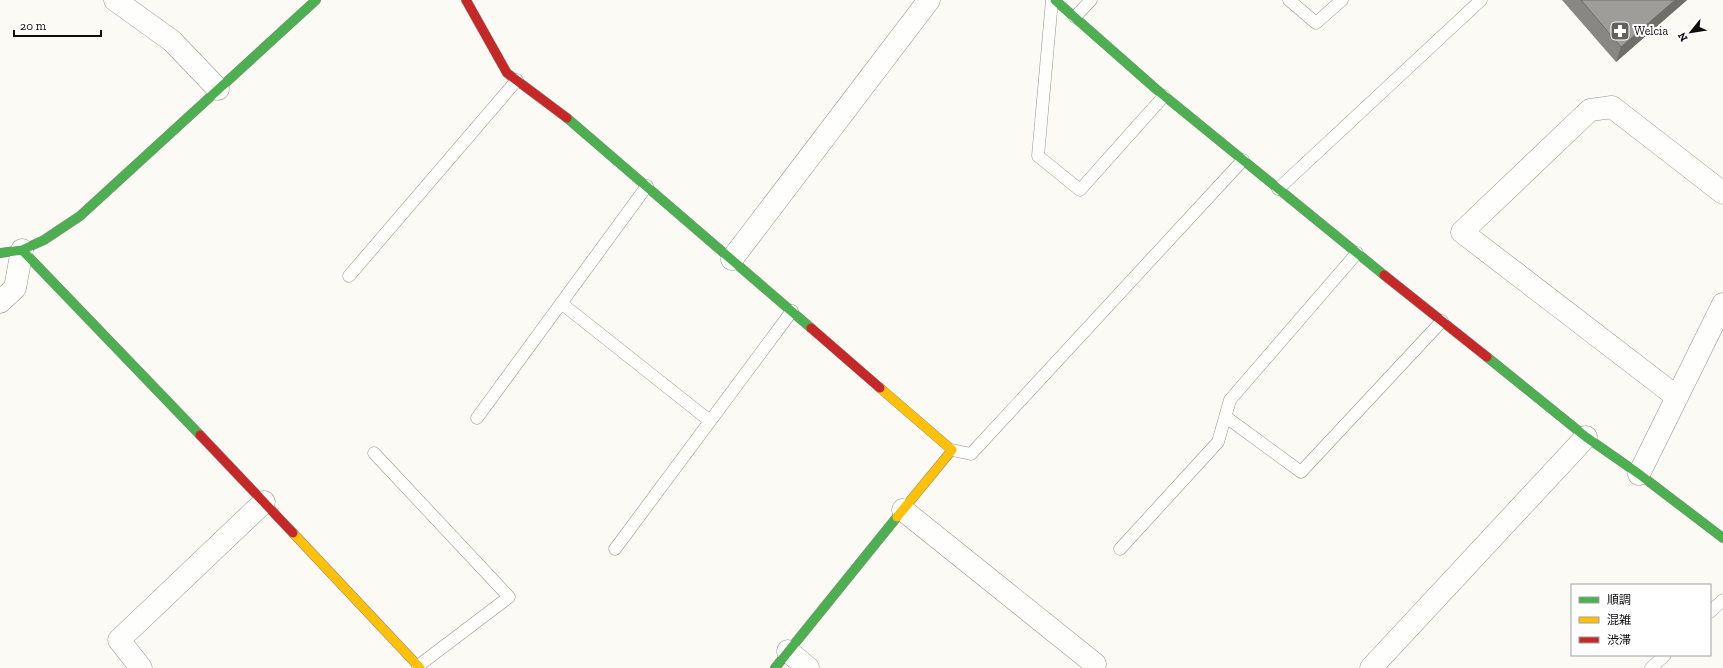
<svg xmlns="http://www.w3.org/2000/svg" width="1723" height="668" viewBox="0 0 1723 668" font-family="'Zilla Slab','Noto Sans JP',serif">
  <rect width="100%" height="100%" fill="#fbfaf4"/>
  <g fill="none" stroke-linecap="round" stroke-linejoin="round">
    <defs>
      <path id="lane" d="M1052 0 1038 156 1080 190 1164 96
        M1289 0 1316 23 1342 0
        M1075 17 1091 0
        M1278 189 1481 0
        M349 276 517 80
        M561 303 710 421
        M1226 417 1301 472 1442 321
        M477 418 647 186
        M952 450 971 454 1243 160
        M374 453 509 597 418 666
        M615 549 792 311
        M1120 549 1218 442 1230 400 1357 253
        M1710 612 1723 600
        M1651 668 1665 655"/>
      <path id="street" d="M115 0 172 41 218 89
        M732 259 929 0
        M0 302 15 288 22 250
        M1677 397 1462 232 1590 110 1612 107 1723 193
        M1639 474 1723 304
        M903 510 1095 664
        M788 651 808 668
        M141 668 119 640 264 502
        M1371 668 1586 437"/>
      <path id="fast" d="M1055 0 1156 89 1384 275
        M567 118 811 328
        M22 250 200 435
        M0 253 22 250 44 240 80 216 316 0
        M1487 357 1586 437 1639 474 1723 538
        M775 668 897 517"/>
      <path id="slow" d="M880 388 952 450 897 517
        M293 533 420 668"/>
      <path id="jam" d="M466 0 507 73 567 118
        M1384 275 1487 357
        M811 328 880 388
        M200 435 293 533"/>
    </defs>
    <!-- lane casing -->
    <use href="#lane" stroke="#959492" stroke-width="13"/>
    <!-- street casing -->
    <use href="#street" stroke="#959492" stroke-width="23"/>
    <!-- fast casing -->
    <use href="#fast" stroke="#8b8b88" stroke-width="10"/>
    <!-- slow casing -->
    <use href="#slow" stroke="#8b8b88" stroke-width="10"/>
    <!-- jam casing -->
    <use href="#jam" stroke="#8b8b88" stroke-width="10"/>
    <!-- lane -->
    <use href="#lane" stroke="#fefefd" stroke-width="12"/>
    <!-- street -->
    <use href="#street" stroke="#fefefd" stroke-width="22"/>
    <!-- fast -->
    <use href="#fast" stroke="#4caf50" stroke-width="9"/>
    <!-- slow -->
    <use href="#slow" stroke="#ffc107" stroke-width="9"/>
    <!-- jam -->
    <use href="#jam" stroke="#c62828" stroke-width="9"/>
  </g>
  <!-- wall -->
  <path fill="#898784" d="M1562 0H1687L1616 62Z"/>
  <!-- shaded-wall -->
  <path fill="#6f6e6b" d="M1675 0H1687L1616 62 1621 47Z"/>
  <!-- building -->
  <path fill="#9f9d99" stroke="#6f6e6b" d="M1581 0H1675L1621 47Z"/>
  <!-- icons -->
  <defs>
    <symbol id="pharmacy-square" viewBox="-11 -11 22 22"><rect x="-9" y="-9" width="18" height="18" rx="4" fill="#61615e" stroke="#fff"/><path d="M-2-6h4v4h4v4h-4v4h-4v-4h-4v-4h4Z" fill="#fff"/></symbol>
  </defs>
  <g fill-rule="evenodd">
    <use href="#pharmacy-square" x="1609" y="20" width="22" height="22"/>
  </g>
  <g text-anchor="middle" dominant-baseline="central" stroke-width="4" stroke-linejoin="round" paint-order="stroke">
    <!-- poi labels -->
    <g font-size="12" fill="#0e0e0e" stroke="#fff" text-anchor="start">
      <text x="1634" y="31">Welcia</text>
    </g>
  </g>
  <!-- legend -->
  <rect x="1571" y="584" width="140" height="72" fill="#ffffff" stroke="#9f9f9f"/>
  <rect x="1579" y="597" width="20" height="6" fill="#4caf50" stroke="#9f9f9f"/>
  <text x="1607" y="604" font-size="12" fill="#0e0e0e">順調</text>
  <rect x="1579" y="617" width="20" height="6" fill="#ffc107" stroke="#9f9f9f"/>
  <text x="1607" y="624" font-size="12" fill="#0e0e0e">混雑</text>
  <rect x="1579" y="637" width="20" height="6" fill="#c62828" stroke="#9f9f9f"/>
  <text x="1607" y="644" font-size="12" fill="#0e0e0e">渋滞</text>
  <!-- north arrow -->
  <g transform="translate(1691 32) rotate(240)" stroke="#ffffff" stroke-width="3" paint-order="stroke">
  <path d="M0-3L7 15L0 10L-7 15Z" fill="#0e0e0e"/>
  <text y="-6" font-size="11" font-weight="bold" text-anchor="middle" fill="#0e0e0e">N</text>
  </g>
  <!-- scale -->
  <path d="M14 30v6h87v-6" fill="none" stroke="#0e0e0e" stroke-width="2"/>
  <text x="20" y="30" font-size="12" fill="#0e0e0e" stroke="#ffffff" stroke-width="3" paint-order="stroke">20 m</text>
</svg>
